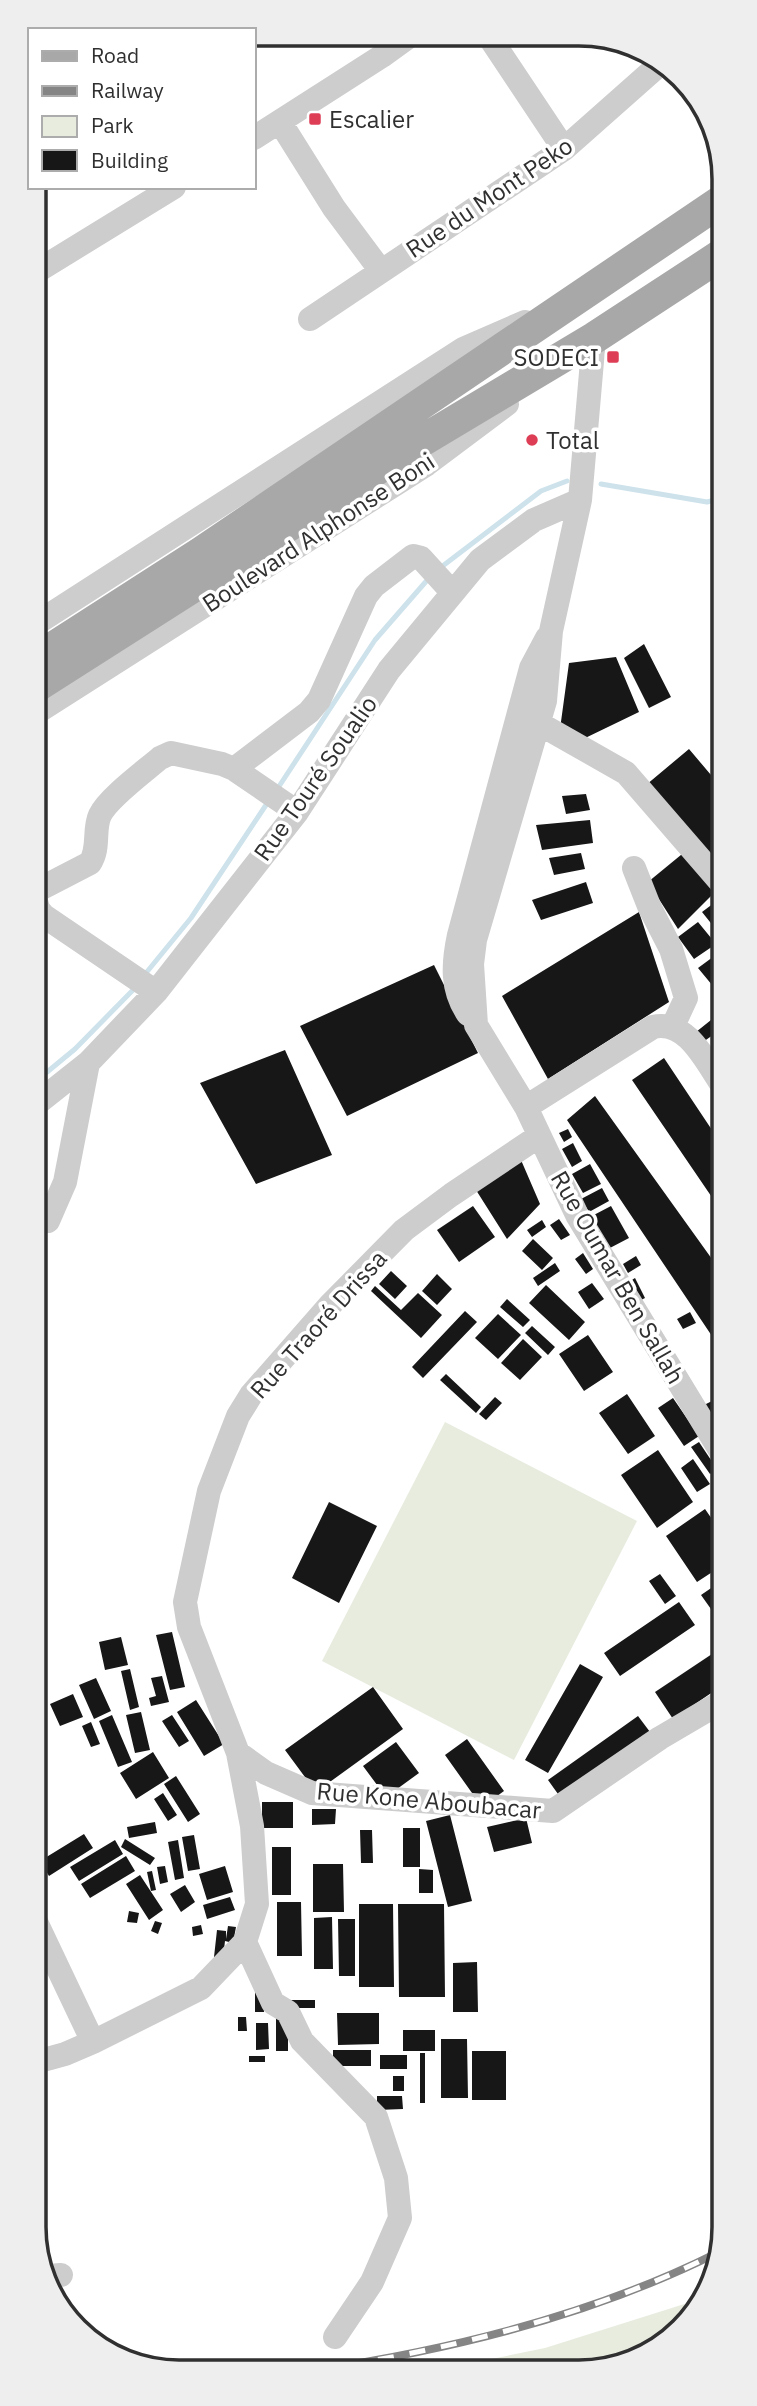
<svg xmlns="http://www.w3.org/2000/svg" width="757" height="2406" viewBox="0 0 757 2406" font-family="'IBM Plex Sans',sans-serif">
  <rect width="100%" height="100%" fill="#fff"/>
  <!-- green -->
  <path fill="#e7ecdf" d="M445 1422 637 1521 514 1760 322 1661Z
    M697 2300 687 2323 606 2370H438L545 2348Z"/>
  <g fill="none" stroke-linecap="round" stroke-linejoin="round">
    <!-- stream -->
    <path stroke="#cde2eb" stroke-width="5" d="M601 484 707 502 715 500 721 491
      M440 568 541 491 567 481
      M276 791 375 640 429 578
      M146 973 191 918 266 805
      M35 1082 75 1049 133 990"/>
  </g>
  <!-- building -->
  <path fill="#171717" d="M644 644 671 697 649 708 624 658Z
    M616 657 639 712 579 741 560 729 569 663Z
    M689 749 722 788V870L646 785Z
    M586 794 590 810 566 814 562 796Z
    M590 820 593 843 542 850 536 825Z
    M687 850 719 888 678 929 648 882Z
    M581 853 585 869 554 875 549 858Z
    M586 882 593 903 541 920 532 900Z
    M722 897V937L702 912Z
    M639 912 669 1002 548 1079 502 996Z
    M698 922 716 944 694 959 678 937Z
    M717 954 722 961V997L698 968Z
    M434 965 478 1053 347 1116 300 1026Z
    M711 1020 720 1030 703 1042 696 1032Z
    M285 1050 332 1155 256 1184 200 1083Z
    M664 1058 722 1145V1212L632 1080Z
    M595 1096 722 1273V1351L567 1120Z
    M568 1129 572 1137 564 1142 559 1133Z
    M573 1143 582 1161 572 1167 562 1149Z
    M521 1160 540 1204 507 1239 476 1190Z
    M590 1164 601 1184 583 1193 572 1174Z
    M602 1188 609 1201 589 1212 581 1199Z
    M473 1206 495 1237 459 1262 437 1230Z
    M611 1206 629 1238 608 1249 590 1217Z
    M559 1219 570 1235 561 1240 550 1225Z
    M542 1220 546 1227 532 1237 527 1230Z
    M533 1239 553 1258 542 1270 522 1251Z
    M583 1253 593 1269 586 1274 575 1259Z
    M636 1256 641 1265 628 1273 623 1264Z
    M555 1263 560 1271 538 1286 533 1278Z
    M391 1271 407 1286 395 1299 379 1284Z
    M437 1274 452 1289 437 1305 422 1291Z
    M635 1278 645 1298 637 1302 627 1283Z
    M592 1283 604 1299 589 1309 578 1292Z
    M546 1285 585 1322 569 1340 529 1303Z
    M375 1286 401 1310 418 1293 442 1315 421 1338 371 1291Z
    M507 1299 530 1320 523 1327 500 1307Z
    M465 1311 477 1322 423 1378 412 1367Z
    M690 1312 696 1323 683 1329 677 1319Z
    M498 1314 521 1335 498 1359 475 1338Z
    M532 1326 555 1347 548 1355 525 1333Z
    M588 1335 613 1372 584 1391 559 1354Z
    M523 1339 542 1357 520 1380 501 1363Z
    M446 1374 481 1407 476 1413 440 1380Z
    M627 1394 655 1436 628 1454 599 1413Z
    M495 1397 502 1403 486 1420 479 1414Z
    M673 1398 699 1436 684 1446 658 1408Z
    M714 1400 721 1412 711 1417 704 1405Z
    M699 1442 717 1469 710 1474 691 1447Z
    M658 1450 693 1502 657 1528 621 1475Z
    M693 1459 710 1484 697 1492 681 1468Z
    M723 1492V1511L713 1498Z
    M329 1502 377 1526 339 1603 292 1578Z
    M705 1509 723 1535V1565L697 1582 666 1536Z
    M660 1574 676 1596 665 1604 649 1581Z
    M720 1582 723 1586V1626L701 1595Z
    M679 1602 695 1625 620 1676 604 1653Z
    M172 1632 185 1687 170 1690 156 1635Z
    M121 1637 128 1665 105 1670 99 1642Z
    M712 1654 723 1670V1685L673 1719 655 1692Z
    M580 1664 603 1677 548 1773 525 1760Z
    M130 1669 139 1707 130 1710 121 1671Z
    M162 1676 169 1702 151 1706 149 1698 156 1696 151 1678Z
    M96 1678 111 1711 94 1719 79 1685Z
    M373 1687 403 1729 316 1792 285 1750Z
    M73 1694 83 1717 60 1726 50 1704Z
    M196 1700 224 1744 204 1756 177 1712Z
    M141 1712 150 1750 135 1753 126 1715Z
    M112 1715 132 1762 118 1767 99 1721Z
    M172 1715 189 1741 179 1747 162 1721Z
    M638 1716 653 1736 563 1801 548 1780Z
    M91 1722 100 1744 91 1747 82 1726Z
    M467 1739 504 1791 482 1807 445 1755Z
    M396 1742 419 1773 386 1797 363 1766Z
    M153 1752 169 1778 136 1799 120 1773Z
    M176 1776 200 1814 188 1822 164 1784Z
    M163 1793 177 1815 168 1821 154 1799Z
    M262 1802H293V1828H262Z
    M312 1809H336L335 1824 312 1825Z
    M450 1815 472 1901 448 1907 426 1821Z
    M526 1818 532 1843 494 1852 487 1827Z
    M155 1822 157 1833 129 1838 127 1827Z
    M403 1828H420V1867H403Z
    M360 1830H372L373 1863H361Z
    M84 1834 93 1848 49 1876 40 1861Z
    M194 1835 200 1869 188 1871 182 1837Z
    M125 1839 155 1858 150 1865 121 1847Z
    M115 1840 123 1854 79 1881 70 1867Z
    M178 1840 184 1878 175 1880 168 1842Z
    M272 1847H291V1895H272Z
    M126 1856 135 1871 90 1898 81 1884Z
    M313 1864H343L344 1912H313Z
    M165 1866 168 1882 160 1884 157 1867Z
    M225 1866 233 1892 207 1900 199 1874Z
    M419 1869 433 1870V1893H419Z
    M152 1871 156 1890 151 1891 147 1872Z
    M140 1875 163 1910 149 1920 126 1884Z
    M185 1885 195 1902 181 1912 170 1894Z
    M230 1897 235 1910 207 1919 203 1905Z
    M277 1902H301L302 1956H277Z
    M359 1904H393L394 1987H359Z
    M398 1904H444L445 1997H399Z
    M129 1911 139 1913 137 1923 127 1922Z
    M332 1917 333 1969H314V1918Z
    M338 1919H355V1976H339Z
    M155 1921 162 1923 158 1934 151 1931Z
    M201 1925 203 1934 193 1936 192 1927Z
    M228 1926 236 1927 233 1943 225 1941 223 1958 214 1957 217 1930 226 1931V1939Z
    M477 1962 478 2012H453V1963Z
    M255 1987H264V2012H255Z
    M291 2000H315V2008H292Z
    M337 2013H379V2044L338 2045Z
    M238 2017H246L247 2031H238Z
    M276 2018H288V2051H276Z
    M256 2023H268L269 2049 256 2050Z
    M403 2030H435V2051H403Z
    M441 2039H467L468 2098H441Z
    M333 2050H371V2066H333Z
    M472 2051H506V2100H472Z
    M420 2053H425V2103H420Z
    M380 2055H407V2069H380Z
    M249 2056H265V2062H249Z
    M393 2076H404V2091H393Z
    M377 2096H402L403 2109 377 2110Z"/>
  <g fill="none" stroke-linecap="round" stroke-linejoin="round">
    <!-- minor -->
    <path stroke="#cdcdcd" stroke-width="24" d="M488 35 564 149
      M280 122 334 208 381 271
      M254 138 382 56 411 35
      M34 273 174 187
      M310 319 564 149 660 64
      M594 338 580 500 551 631 545 701 475 940 472 964 476 1025 526 1107 577 1215 723 1455
      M34 625 463 349 525 322
      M34 714 427 464 507 404
      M538 723 626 773 722 884
      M234 769 309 712 319 700 366 596 374 586 413 556 421 558 452 592
      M634 868 649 906 671 949 686 998 673 1026
      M34 892 90 863C100 848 93 830 100 815 108 798 145 771 160 758L171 753 222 764 234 769 297 812
      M34 893 38 909 44 916 156 992
      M468 1014C451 989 453 963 459 935L531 668 547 638
      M35 1105 88 1063 156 992 297 812 389 670 480 560 534 520 580 500
      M526 1107 653 1027C687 1019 706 1062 722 1085
      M48 1221 65 1182 88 1063
      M238 1753 266 1773 312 1793 553 1811 660 1738 723 1701
      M36 1922 93 2042
      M36 2062 65 2054 93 2042 201 1988 245 1942
      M47 2276 61 2275
      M335 2337 372 2282 400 2218 396 2178 376 2117 302 2041 288 2012 273 2003 245 1942 257 1904 252 1826 238 1753 189 1627 185 1602 209 1491 238 1416 251 1395 330 1305 404 1230 451 1195 539 1136"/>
    <!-- major -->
    <path stroke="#a8a8a8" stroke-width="32" d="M34 660 199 554 721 201
      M34 688 415 445 594 338 721 255"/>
    <defs>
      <path id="rail" d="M315 2370C450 2350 595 2314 717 2253"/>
    </defs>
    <!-- rail casing -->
    <use href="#rail" stroke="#858585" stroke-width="8"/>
    <!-- rail -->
    <use href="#rail" stroke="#fff" stroke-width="5" stroke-dasharray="16" stroke-linecap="butt"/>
  </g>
  <!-- markers -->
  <g fill="#dd3d55" stroke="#fff" stroke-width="2.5">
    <rect x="308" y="112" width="14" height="14" rx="3.5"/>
    <rect x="606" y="350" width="14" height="14" rx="3.5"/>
    <circle cx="532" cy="440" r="7"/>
  </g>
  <g text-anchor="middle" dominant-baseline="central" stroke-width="7" stroke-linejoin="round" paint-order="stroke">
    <!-- poi labels -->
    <g font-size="24" fill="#303030" stroke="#fff" text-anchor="start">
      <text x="329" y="119">Escalier</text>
      <text x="599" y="357" text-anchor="end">SODECI</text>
      <text x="546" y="440">Total</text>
    </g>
    <!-- street labels -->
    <g font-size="24" fill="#303030" stroke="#fff">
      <text transform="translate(489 197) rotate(-34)">Rue du Mont Peko</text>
      <text transform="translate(318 532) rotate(-33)">Boulevard Alphonse Boni</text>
      <text transform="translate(315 778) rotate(-55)">Rue Touré Soualio</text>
      <text transform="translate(618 1277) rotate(60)">Rue Oumar Ben Sallah</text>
      <text transform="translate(318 1324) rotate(-48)">Rue Traoré Drissa</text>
      <text transform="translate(429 1800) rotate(5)">Rue Kone Aboubacar</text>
    </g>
  </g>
  <!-- crop -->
  <path d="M0 0H757V2406H0ZM179 46H579A133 133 0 0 1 712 179V2227A133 133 0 0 1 579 2360H179A133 133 0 0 1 46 2227V179A133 133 0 0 1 179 46Z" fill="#eee" fill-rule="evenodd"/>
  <path fill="none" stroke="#303030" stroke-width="3.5" d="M179 46H579A133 133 0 0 1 712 179V2227A133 133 0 0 1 579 2360H179A133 133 0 0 1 46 2227V179A133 133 0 0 1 179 46Z"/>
  <!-- legend -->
  <rect x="28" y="28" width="228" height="161" fill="#ffffff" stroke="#acacac" stroke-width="2"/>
  <rect x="42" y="51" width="35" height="10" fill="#a8a8a8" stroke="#acacac" stroke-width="2"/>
  <text x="91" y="63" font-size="21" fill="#303030">Road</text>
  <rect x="42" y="86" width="35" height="10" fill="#858585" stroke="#acacac" stroke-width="2"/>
  <text x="91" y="98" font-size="21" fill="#303030">Railway</text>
  <rect x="42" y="116" width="35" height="21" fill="#e7ecdf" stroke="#acacac" stroke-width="2"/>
  <text x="91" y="133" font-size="21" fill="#303030">Park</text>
  <rect x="42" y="150" width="35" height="21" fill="#171717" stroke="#acacac" stroke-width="2"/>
  <text x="91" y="168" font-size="21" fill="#303030">Building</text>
</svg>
